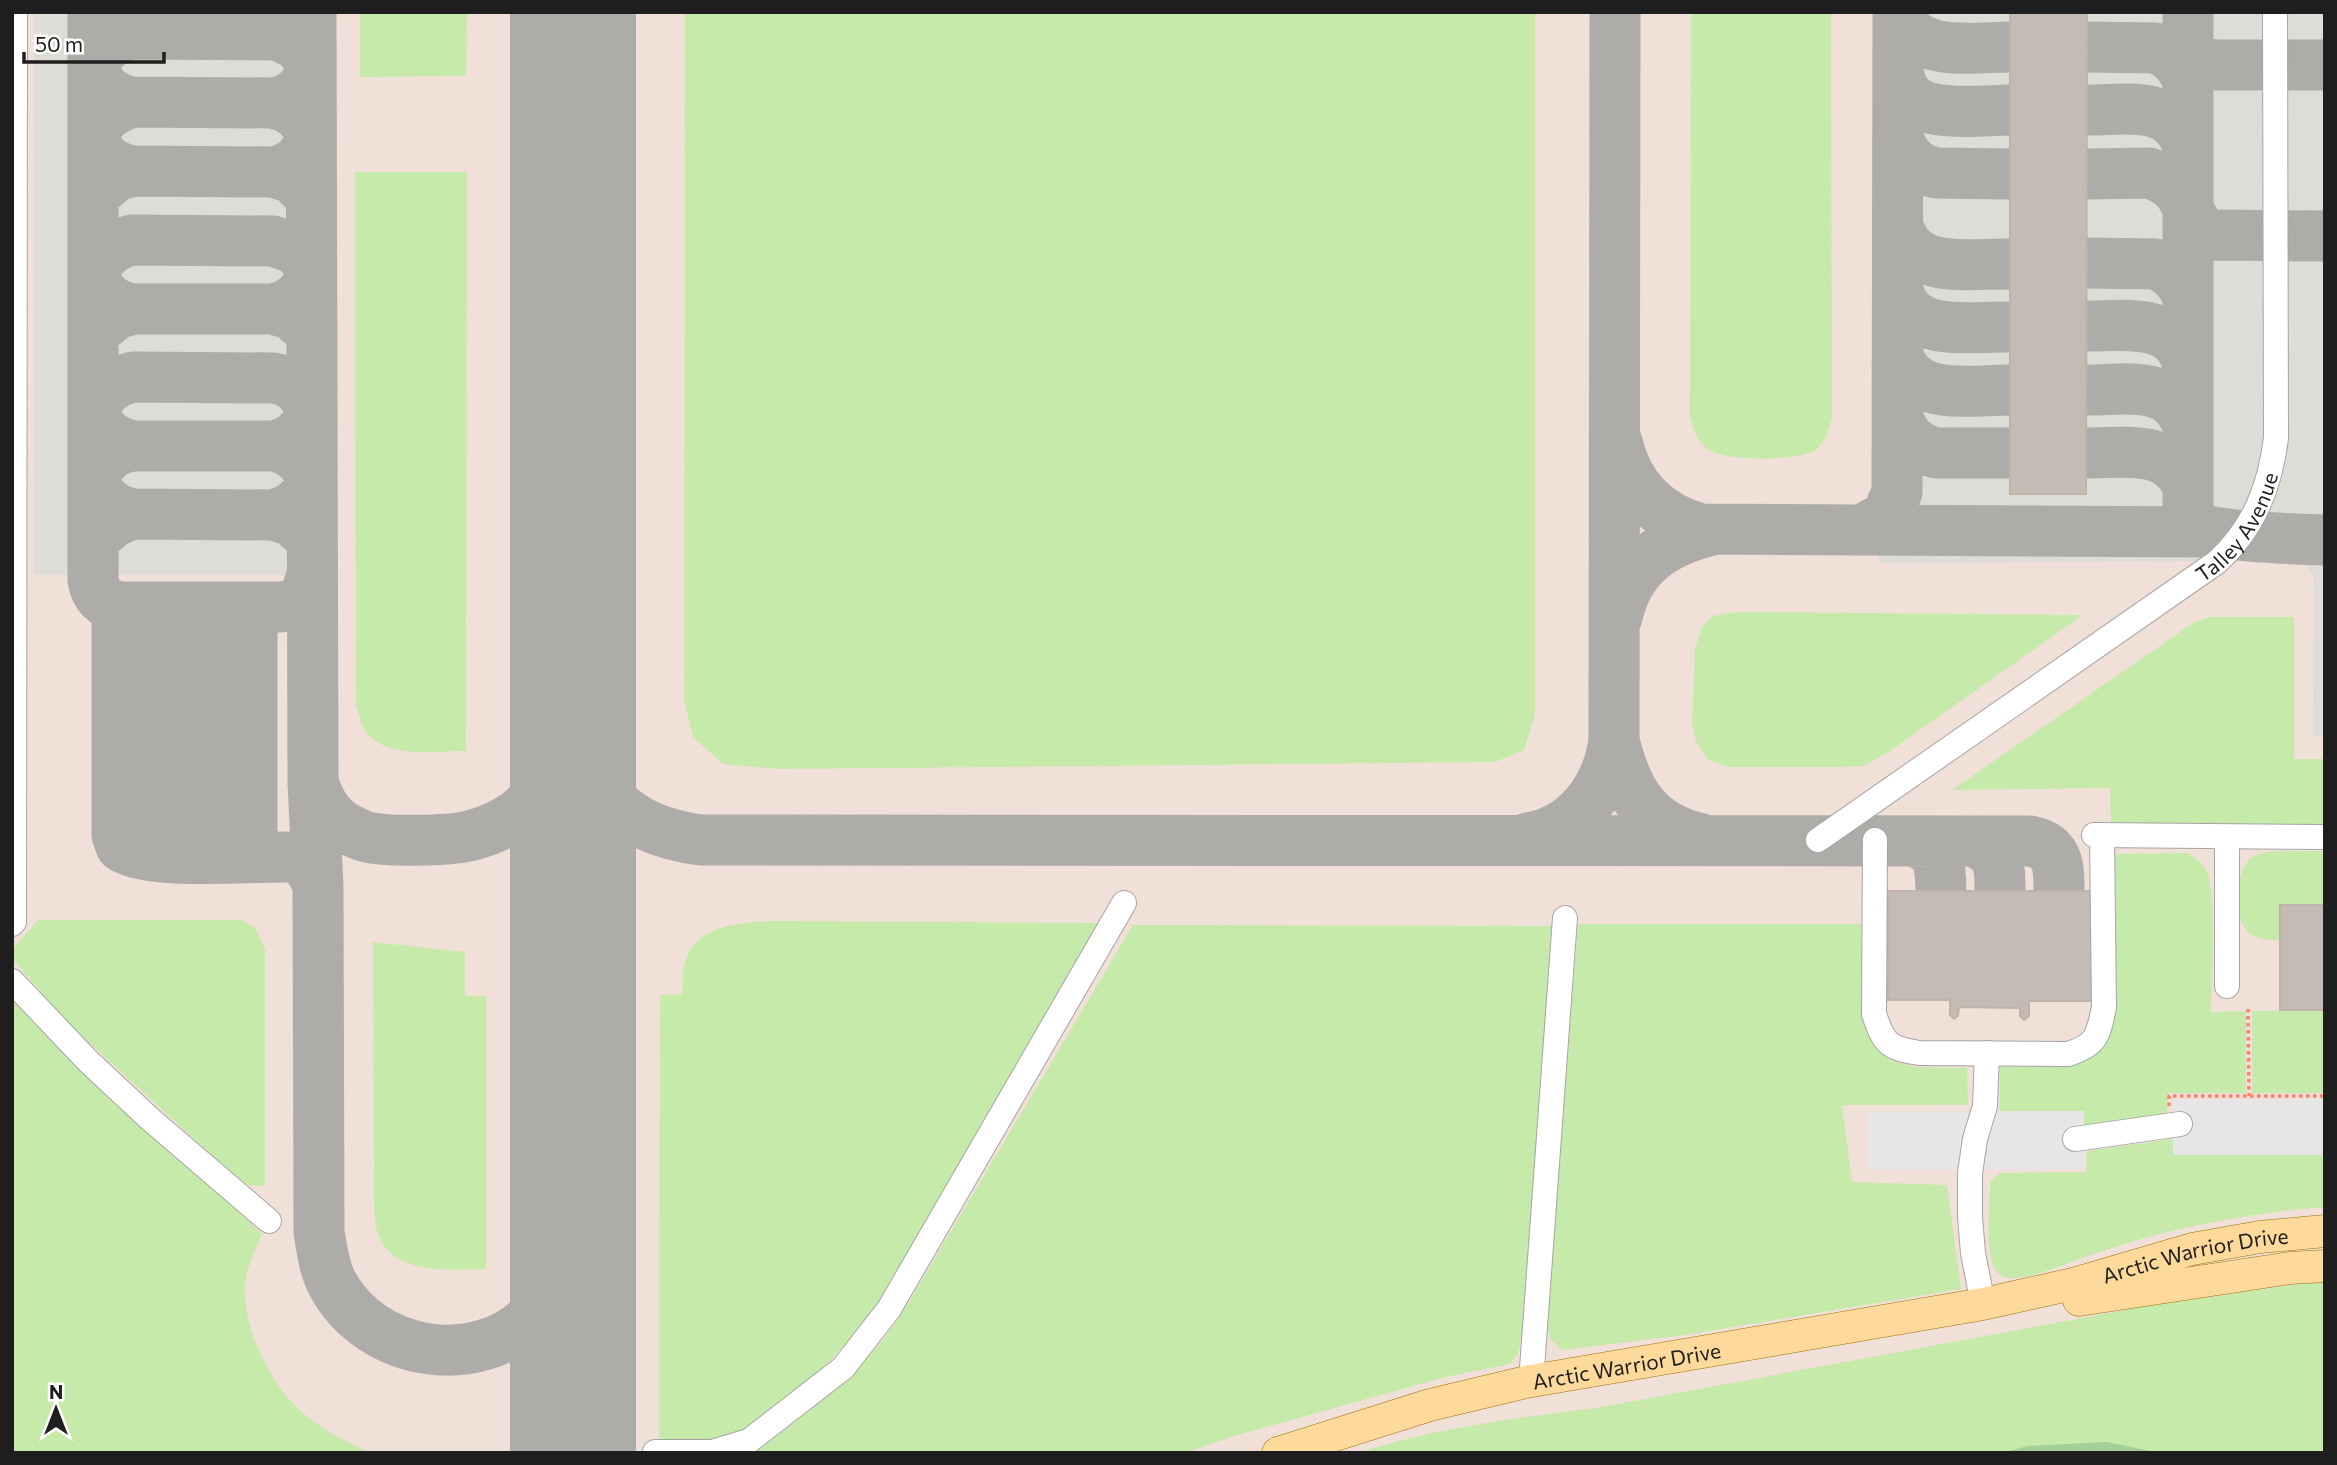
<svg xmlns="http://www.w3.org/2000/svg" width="2337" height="1465" viewBox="0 0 2337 1465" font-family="Commissioner,sans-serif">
  <rect width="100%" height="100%" fill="#f0ede4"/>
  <!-- military -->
  <path fill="#f1e0d7" d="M12 12H2325V1453H12Z"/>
  <!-- airport -->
  <path fill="#dedcd6" d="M34 12H298V575H34Z
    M1879 12H2325V736H2313L2314 578 2306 565 2292 561 1879 563Z"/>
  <!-- grass -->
  <path fill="#c5eaaa" d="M360 12H467L466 76 360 77Z
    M685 12H1535V715L1524 750 1495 762 779 769 723 764 693 737 684 699Z
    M1691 12H1831L1832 417C1829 427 1827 439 1819 447 1806 462 1742 460 1723 455 1716 454 1708 450 1703 445 1695 438 1693 426 1690 416Z
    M355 172H467L466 751C436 751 386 759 366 732 361 725 359 714 356 706Z
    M1737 612 2083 615 1887 753 1863 766 1839 767H1729L1708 760 1696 741 1692 724 1695 648 1702 627 1713 616Z
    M2210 617H2294V759H2325V826L2111 827 2110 788 1952 790 2193 623Z
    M2280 851H2325V905H2280V940C2269 940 2257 940 2248 932 2233 918 2235 874 2249 860 2257 852 2270 852 2280 851Z
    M2186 853C2195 857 2202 862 2206 870 2218 893 2211 982 2211 1012L2246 1011V1093H2168L2167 1116 2084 1128V1111H2000V1066L2101 1047 2112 1029 2115 854Z
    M38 920H242L255 928 265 949V1186L244 1185 69 1024 12 958V950Z
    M775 921 1099 923 883 1302C850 1341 762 1439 712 1444 695 1445 676 1443 659 1442L660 995 682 994C683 985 682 975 684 966 693 924 739 923 775 921Z
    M1578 924H1861L1863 1021 1873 1045 1890 1060 1915 1067 1967 1068 1968 1105H1842L1852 1182 1947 1185 1961 1289 1685 1335 1562 1350 1550 1339 1547 1325Z
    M1133 925 1552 926 1522 1334 1518 1355 1510 1364 1445 1377 1234 1436 1184 1453H753C798 1422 841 1387 878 1346 890 1333 899 1316 909 1302Z
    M373 942 465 952V996H486V1269C450 1270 390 1276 377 1231 375 1224 375 1216 374 1209Z
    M12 996 262 1234C254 1252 245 1270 245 1290 245 1310 250 1330 258 1348 281 1403 317 1431 373 1453H12Z
    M2252 1011H2325V1093H2252Z
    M2173 1139V1155H2325V1207C2244 1213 2165 1229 2088 1256 2071 1262 2017 1285 2001 1276 1982 1264 1990 1202 1990 1182L2000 1173 2086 1172 2087 1151Z
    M2314 1282 2325 1283V1453H1358C1435 1428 1516 1418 1596 1408L2147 1306Z"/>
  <!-- forest -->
  <path fill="#a5cf99" d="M2107 1442 2160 1453H2000L2028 1446Z"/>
  <!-- parking -->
  <path fill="#e6e6e6" d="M2325 1099V1155H2173V1100Z
    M2084 1111V1169L1868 1170V1112Z"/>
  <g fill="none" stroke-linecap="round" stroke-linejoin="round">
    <!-- taxiway -->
    <path stroke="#aeaca8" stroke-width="51" d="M93 12V580C96 597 105 604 121 607H282L297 604 304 600 312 575
      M311 12 313 782C319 800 326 815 343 826 350 830 359 835 367 837 388 842 448 841 469 836 486 832 504 824 518 814 553 786 566 748 571 706
      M1615 12 1614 740C1626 791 1646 827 1702 839
      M1899 12C1912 59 1972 47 2010 47
      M2188 12V514L2193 525C2212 537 2298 539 2325 540
      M2087 47 2155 48C2172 54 2181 64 2188 81
      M2188 48 2198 60 2214 65H2325
      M1898 73C1900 80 1902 88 1907 94 1926 119 1981 110 2010 110
      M133 102C113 99 99 88 93 67 100 49 112 39 131 34L277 35 297 44 306 55 311 69C305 90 292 100 272 103
      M2087 110C2127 110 2172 99 2188 146
      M1898 137C1905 158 1915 168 1936 173L2010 174
      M133 171C112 167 100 158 93 137 100 117 113 108 133 102L272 103C292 107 305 117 311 137 305 157 293 168 273 172
      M2087 174 2149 173C2170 180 2181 189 2188 210
      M103 187 116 176 133 171 273 172 292 178 302 188
      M2188 209 2199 229 2211 235 2325 236
      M1898 226C1913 276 1967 263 2010 264
      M2087 263 2156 264C2173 272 2182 281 2188 298
      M1898 291C1912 339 1969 326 2010 327
      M133 309C112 305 100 295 93 275 100 255 112 245 132 240L273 241 296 249 306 261 311 274C305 294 293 305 272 309
      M103 325 116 314 133 309H272L290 314 302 324
      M2087 326C2124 326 2174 317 2187 362
      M1898 355C1913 402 1969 390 2010 390
      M2087 390C2126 390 2170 379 2187 424
      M1898 418C1905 438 1915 447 1936 453H2010
      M1617 442C1627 487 1657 517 1701 529L2211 532
      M134 446C113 442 101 432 93 412 100 392 112 382 133 377L273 378C294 381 304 392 312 412 304 431 294 441 274 446
      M2087 453C2123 453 2169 444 2187 484
      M132 514C112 509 100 499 93 479 102 460 112 448 134 446H274C293 450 304 461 312 479 304 500 295 509 273 515
      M1862 530 1887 516 1897 492 1898 12
      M103 531 113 522 132 514 273 515 292 521 302 530
      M128 607 117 620V835L121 846C146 866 254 856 291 857 307 861 312 871 318 886
      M167 607 162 623 164 832 171 846 198 857
      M218 607 207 618 210 830C213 847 225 853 241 857
      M261 607 252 618V836L255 849 262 857
      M1617 617C1628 565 1663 542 1712 530
      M573 709C591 787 616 829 701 840L2030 841C2059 847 2059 866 2059 891
      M313 782 318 886 319 1232C322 1249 324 1268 332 1283 371 1357 479 1374 536 1313 557 1290 565 1260 573 1231
      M1528 838C1578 830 1608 787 1614 740
      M1911 841C1940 848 1940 864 1941 891
      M1972 841C2000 852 2000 864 2000 891"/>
    <!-- runway -->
    <path stroke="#aeaca8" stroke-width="126" d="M573 1453V12"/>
  </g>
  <!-- building -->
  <path fill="#c4bcb4" stroke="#c1b4a7" stroke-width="2" d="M2010 12H2087L2086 494H2010Z
    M1888 891H2092V1001H2029V1016L2024 1020 2020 1016V1008L1959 1007 1958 1016 1954 1019 1950 1015V1000H1888Z
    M2280 905H2325V1010H2280Z"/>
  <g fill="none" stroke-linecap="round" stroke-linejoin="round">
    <defs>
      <g id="minor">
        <path d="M2094 835 2325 837"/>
        <path d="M2227 838V986"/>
        <path id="s1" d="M1818 840 2217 562C2254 528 2270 487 2276 438L2275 12"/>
        <path d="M1875 840 1874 1014C1884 1044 1888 1048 1919 1053L2068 1054C2097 1045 2098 1036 2104 1007L2102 835"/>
        <path d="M12 924 14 922 15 12"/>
        <path d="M12 981 88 1061 150 1119 269 1221"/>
        <path d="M2075 1139 2180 1124"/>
        <path d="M1983 1304 1973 1253 1970 1217V1173L1975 1139 1985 1106 1987 1053"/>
        <path d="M1531 1382 1565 918"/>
        <path d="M655 1452H712L749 1441 843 1368 889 1309 1124 903"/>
      </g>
      <g id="major">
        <path d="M2079 1300 2290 1268 2325 1266"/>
        <path id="s2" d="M1278 1453 1430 1405 1526 1382 1983 1304 2073 1284 2192 1249 2260 1237 2325 1231"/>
      </g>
    </defs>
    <!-- minor casing -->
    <use href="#minor" stroke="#a5a5a5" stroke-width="26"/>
    <!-- major casing -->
    <use href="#major" stroke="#997100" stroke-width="33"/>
    <!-- path -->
    <path stroke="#fc8269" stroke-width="3.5" stroke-dasharray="3.5 3.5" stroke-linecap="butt" d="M2248 1009 2249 1096
      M2169 1106V1096H2325"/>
    <!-- minor -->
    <use href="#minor" stroke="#fff" stroke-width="24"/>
    <!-- major -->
    <use href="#major" stroke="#fdda9c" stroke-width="32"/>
  </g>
  <g text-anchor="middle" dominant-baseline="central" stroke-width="7" stroke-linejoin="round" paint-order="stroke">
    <!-- street labels -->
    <g font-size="21" fill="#1e1e1e" stroke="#fff">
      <text stroke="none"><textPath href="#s1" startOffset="527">Talley Avenue</textPath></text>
      <text stroke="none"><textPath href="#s2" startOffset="940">Arctic Warrior Drive</textPath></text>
      <text stroke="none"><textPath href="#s2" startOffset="360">Arctic Warrior Drive</textPath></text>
    </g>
  </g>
  <!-- border -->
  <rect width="2337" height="1465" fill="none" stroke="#1e1e1e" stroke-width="28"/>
  <!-- north arrow -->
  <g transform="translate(56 1409)" stroke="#ffffff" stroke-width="5" paint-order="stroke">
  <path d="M0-5L12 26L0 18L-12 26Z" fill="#1e1e1e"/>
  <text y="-10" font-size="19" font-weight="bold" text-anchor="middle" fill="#1e1e1e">N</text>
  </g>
  <!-- scale -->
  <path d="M24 52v10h140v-10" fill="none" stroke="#1e1e1e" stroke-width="3.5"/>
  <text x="35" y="52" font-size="21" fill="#1e1e1e" stroke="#ffffff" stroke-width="5" paint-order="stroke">50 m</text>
</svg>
